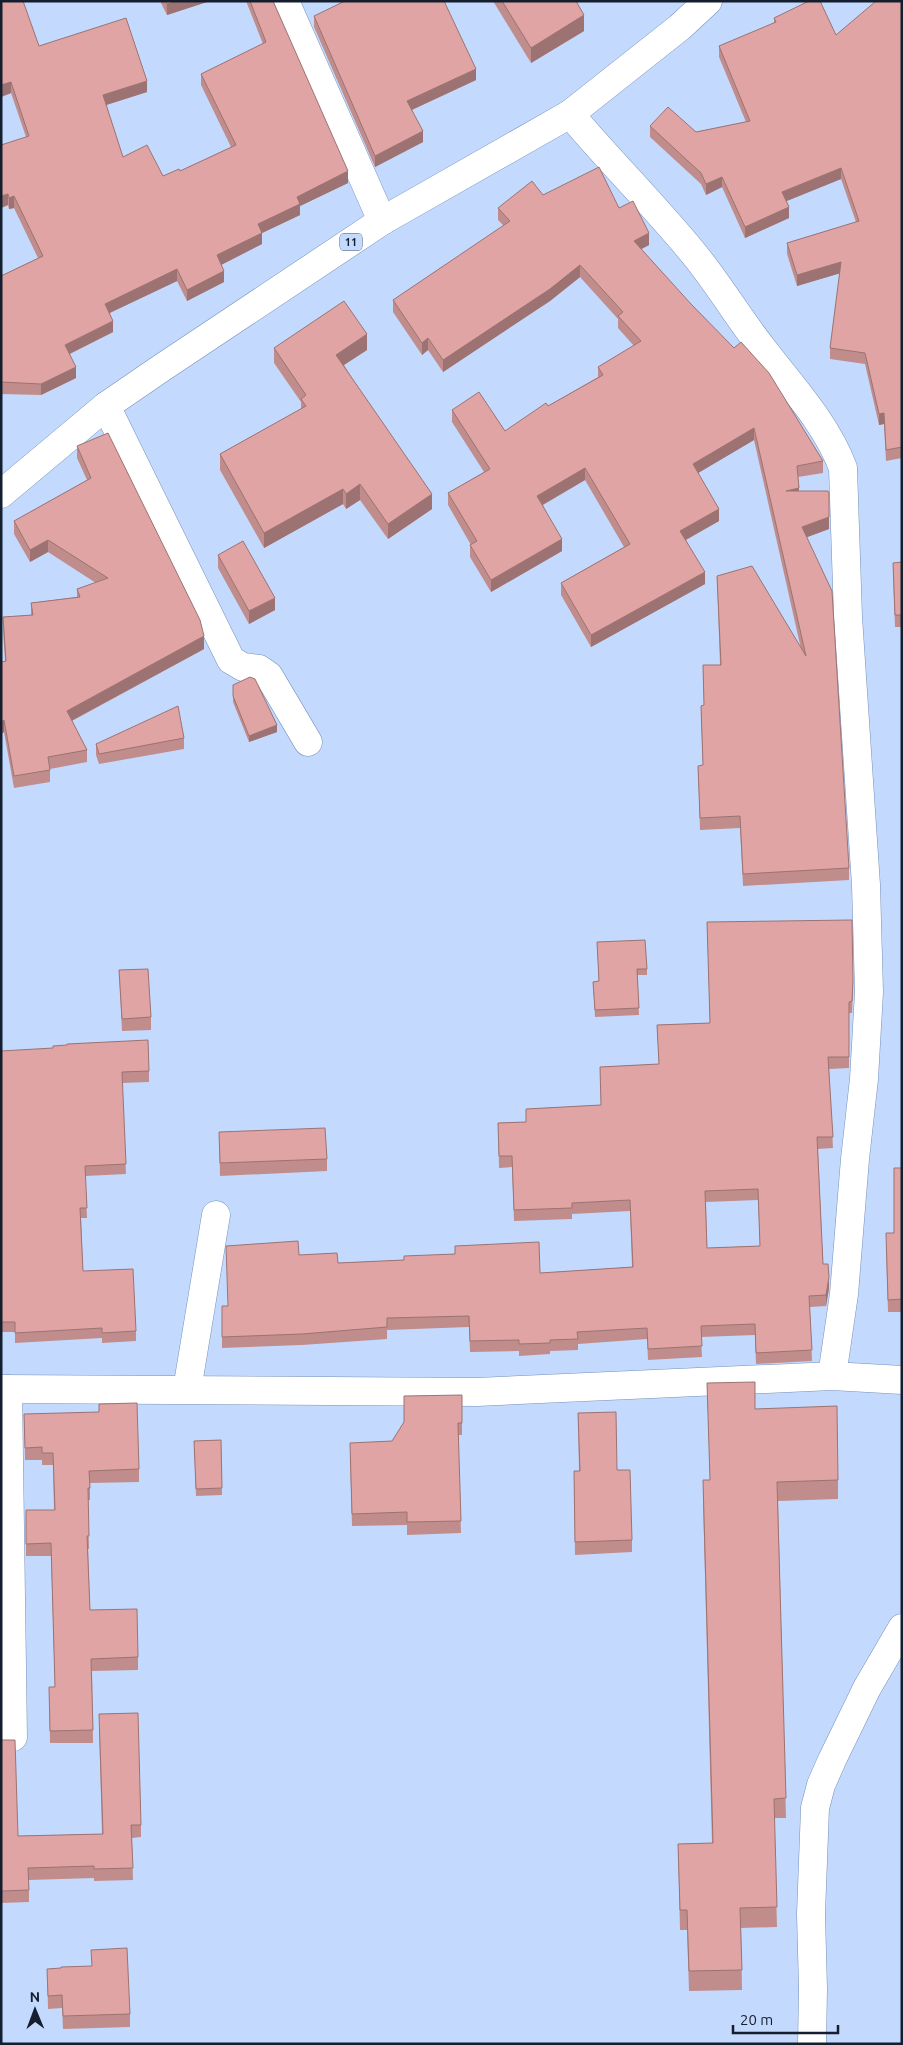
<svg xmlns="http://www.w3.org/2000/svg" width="903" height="2045" viewBox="0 0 903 2045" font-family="Ubuntu,sans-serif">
  <rect width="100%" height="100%" fill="#c3dafe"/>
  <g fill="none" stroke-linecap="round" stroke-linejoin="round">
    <defs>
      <path id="street" d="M285 1 382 221
        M570 114C612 164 658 209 698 259 721 288 740 320 763 349 791 386 826 423 843 468L848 617 866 885 869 992 864 1079 855 1159 844 1294 832 1376
        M106 406 231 660 243 667 259 669 269 676 308 742
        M1 1389 477 1392 832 1376 902 1380
        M8 1389 13 1737
        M187 1390 216 1215
        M812 2044 813 1989 811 1914 815 1808 821 1785 832 1760 867 1688 902 1628"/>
      <path id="highway" d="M1 494 106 406 160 369 382 221 570 114 680 27 708 1"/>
    </defs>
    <!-- street casing -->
    <use href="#street" stroke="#7690ba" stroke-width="29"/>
    <!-- highway casing -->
    <use href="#highway" stroke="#7690ba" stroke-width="29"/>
    <!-- street -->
    <use href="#street" stroke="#fff" stroke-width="28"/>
    <!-- highway -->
    <use href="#highway" stroke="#fff" stroke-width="28"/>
  </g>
  <!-- wall -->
  <path fill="#c08d8c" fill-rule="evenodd" d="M1 1 39 46 147 92 106 105 123 157 163 176 180 171 231 147 201 85V74L263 44 246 1H273L348 183 300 206V215L262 233V244L221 265 224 282 187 301 177 281 110 313 113 332 70 354 76 378 41 395 1 394V276L38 258 14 208 9 209 8 205 1 208 26 137 11 93 1 97Z
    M160 1H210L167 15Z
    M493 1H576L584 31 531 63Z
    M902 1V458L886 461 884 424 879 425 865 364 830 359V348L840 273 797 286 787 254V243L856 222 841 179 786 201 789 218 745 238 722 187 706 195 701 184 650 137V126L696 132 746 122 719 57V46L774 23V18L836 35Z
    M314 16 476 80 412 110 423 142 375 167 314 27Z
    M543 195 619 208 649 245 641 249 823 461V473L798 477 799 491 829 529 807 537 849 868V880L743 886 740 828 700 830 698 766 703 765 701 718V706L704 705 703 665H720L717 576 801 649 754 440 698 473 719 521 686 540 705 584 591 647 561 595V583L624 547 585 480 543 505 562 551 491 592 470 557V545H471L448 505V493L484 472 452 422V410L505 431 598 377V367L634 346 618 328V319L580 277 550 301 443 372 428 350 422 355 393 312V300L504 226 498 220V208Z
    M274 348 367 350 344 365 432 509 388 539 360 500 346 509 343 504 264 548 220 470V454L301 409V402L274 363Z
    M77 446 204 649 72 721 87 750V762L50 769V782L14 788 4 732 1 734V662L5 661 3 630V617L31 615V603L77 597V589L96 583 48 552 30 562 14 534V521L87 480 77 458Z
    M218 555 275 610 249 624 218 568Z
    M902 562V647L901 627H895L893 574V563Z
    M233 685 277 732 249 742 233 702Z
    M184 738V749L99 764 96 755V744Z
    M707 922 853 992 852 1013H849V1068L829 1069 833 1148 818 1149 823 1264 829 1288 826 1306 810 1307 812 1361 756 1364 755 1335 701 1337 702 1357 648 1360 647 1339 578 1344V1350L550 1351V1354L519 1356V1351L470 1352 469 1327 387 1330V1339L302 1345 222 1348V1306H227L299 1255 338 1263 404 1260 455 1254V1246L540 1273 632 1267 630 1211 572 1214V1219L514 1221 512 1167 499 1168 498 1123 526 1122V1109L601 1105 600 1067 659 1064 657 1025 710 1023ZM758 1200 760 1246 707 1248 706 1202Z
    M597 942 647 969V975H637L639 1015 595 1017 593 982 599 981Z
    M119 970 151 1017V1030L122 1031Z
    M1 1051 149 1071V1082L122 1083 126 1174 85 1176 87 1218H81L83 1271 136 1331V1341L102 1343V1338L15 1343V1332H1Z
    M219 1132 327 1159V1171L220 1176Z
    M902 1168V1312H888L886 1246 894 1233Z
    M707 1383 755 1409 838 1480V1499L778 1501 786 1818H774L777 1927 741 1928 742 1990 689 1991 687 1930H680L678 1844 712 1843 703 1500V1480H710Z
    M462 1395V1435H458L461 1533 407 1535V1525L352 1526 350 1455 392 1441Z
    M578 1413 617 1470 632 1540V1552L575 1555 574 1484 579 1471Z
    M24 1414 139 1469V1482L90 1483V1500H88L89 1549H88L90 1610 138 1657V1670L92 1671 93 1743H50L49 1687H55L51 1556H26V1510H54L53 1465H42V1460H25Z
    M221 1440 222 1495 196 1496 194 1441Z
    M99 1726 141 1825V1837L132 1838 133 1880 94 1881V1878L29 1880V1902L1 1903V1740L18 1836 102 1834Z
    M47 1969 130 2014V2027L63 2029 62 2008 48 2009Z"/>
  <!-- shaded-wall -->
  <path fill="#9c7372" d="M176 1H210L167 15V4Z
    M584 15V31L531 63V48Z
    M476 69V80L407 112V101Z
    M147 81V92L103 106V95Z
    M11 82V93L1 97V85Z
    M423 131V142L375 167V156Z
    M841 168V179L782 203V192Z
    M348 171V183L300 206V215L262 233V244L217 267V255L258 224 297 197Z
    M722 177V187L706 195V184Z
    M8 194V205L1 208V196Z
    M14 196V208L9 209V198Z
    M789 207V218L745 238V227Z
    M649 233V245L634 253V241Z
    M841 262V273L797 286V275Z
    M580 265V277L550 301 443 372V360Z
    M177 269V281L105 315V304Z
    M224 271V282L187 301V290Z
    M113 321V332L65 356V345Z
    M367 334V350L336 370V355Z
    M428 338V350L422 355V343Z
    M76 367V378L41 395V384Z
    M884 413V424L879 425V414Z
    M754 428V440L693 476V464Z
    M585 468V480L537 508V496Z
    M360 484V500L346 509V494Z
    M799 488V500L786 491Z
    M343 489V504L264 548V533Z
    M432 494V509L388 539V524Z
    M719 509V521L680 543V531Z
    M829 517V529L802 539V527Z
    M562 539V551L491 592V580Z
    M48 540V552L30 562V550Z
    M705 572V584L591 647V635Z
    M275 598V610L249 624V611Z
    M204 636V649L67 723V711Z
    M4 720V732L1 734V722Z
    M277 725V732L249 742V736Z
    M829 1277V1288L826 1306V1295Z"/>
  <!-- building -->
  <path fill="#dfa4a3" stroke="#9c7372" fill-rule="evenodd" d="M1 1H23L39 46 126 18 147 81 103 95 123 157 147 145 163 176 179 169 180 171 236 145 201 74 266 42 250 1H273L348 171 297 197 300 204 258 224 262 233 217 255 224 271 187 290 177 269 105 304 113 321 65 345 76 367 41 384 1 382V276L43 256 14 196 9 198 8 194 1 196V145L29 136 11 82 1 85Z
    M166 1H176L167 4Z
    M345 1H444L476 69 407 101 423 131 375 156 314 16Z
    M502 1H576L584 15 531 48Z
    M809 1H820L836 35 876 1H902V447L886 450 884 413 879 414 865 353 830 348 841 262 797 275 787 243 859 221 841 168 782 192 789 207 745 227 722 177 706 184 701 173 650 126 668 107 696 132 750 121 719 46 776 22 774 18Z
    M599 167 619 208 633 201 649 233 634 241 691 304 734 348 741 342 769 373 823 461 797 466 799 488 786 491H828L829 493V517L802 527 832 591 849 868 743 874 740 816 700 818 698 766 703 765 701 706 704 705 703 665H721L717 576 752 566 806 656 754 428 693 464 719 509 680 531 705 572 591 635 561 583 630 544 585 468 537 496 562 539 491 580 470 545 477 541 448 493 490 469 452 410 479 392 505 431 546 403 548 406 603 375 598 367 641 341 618 316 623 312 580 265 550 289 443 360 428 338 422 343 393 300 510 221 498 208 532 181 543 195Z
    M344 301 367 334 336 355 432 494 388 524 360 484 346 494 343 489 264 533 220 454 306 406 301 399 306 395 274 348Z
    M108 433 200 620 204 636 67 711 87 750 48 757 50 770 14 776 4 720 1 722V662L6 661 3 617 33 615 31 603 80 597 77 589 108 578 48 540 30 550 14 521 91 478 77 446Z
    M243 541 275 598 249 611 218 555Z
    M902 562V635L901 615H895L893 563Z
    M250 677 255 679 277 725 249 736 233 696V685Z
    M178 706 184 738 99 754 96 744Z
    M852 920 853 981 852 1001 849 1002V1057H828L833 1137H817L823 1264H828L829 1277 826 1295 809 1296 812 1350 756 1353 755 1324 701 1326 702 1346 648 1349 647 1328 577 1332 578 1339 550 1340V1343L519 1344V1340L470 1341 469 1316 387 1318V1327L302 1334 222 1337V1306H228L226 1246 298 1241 299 1255 337 1253 338 1263 404 1260V1256L455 1254V1246L539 1242 540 1273 633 1267 630 1200 572 1203V1208L514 1210 512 1156H499L498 1123 526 1122V1109L601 1105 600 1067 659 1064 657 1025 710 1023 707 922ZM758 1189 760 1246 707 1248 705 1191Z
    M645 940 647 969H637L639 1008 595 1010 593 982 599 981 597 942Z
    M148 969 151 1017 122 1019 119 970Z
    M148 1040 149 1071 122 1072 126 1164 85 1166 87 1208H80L83 1271 133 1269 136 1331 102 1333V1328L15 1333V1322H1V1051L53 1048V1046L67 1045V1044Z
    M325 1128 327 1159 220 1163 219 1132Z
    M894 1168H902V1299L888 1300 886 1233H894Z
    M755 1382V1409L837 1406 838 1480 777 1482 786 1798 774 1799 777 1907 740 1908 742 1970 689 1971 687 1910H680L678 1844 713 1843 703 1480H710L707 1383Z
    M462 1395V1423H458L461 1521 407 1522V1512L352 1514 350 1443 392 1441 404 1422V1396Z
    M137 1403 139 1469 89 1471 90 1488H88L89 1536H87L90 1610 137 1609 138 1657 91 1659 93 1730 50 1731 49 1687H55L51 1543 26 1544V1510H55L53 1453H42V1447L25 1448 24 1414 99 1412V1404Z
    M616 1412 617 1470H630L632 1540 575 1542 574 1471H580L578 1413Z
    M221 1440 222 1488 196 1489 194 1441Z
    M138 1713 141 1825H131L133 1868 94 1869V1866L28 1868 29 1890 1 1891V1740H15L18 1836 103 1834 99 1714Z
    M127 1948 130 2014 63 2016 62 1995 48 1996 47 1969 61 1968V1967L92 1966 91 1950Z"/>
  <g text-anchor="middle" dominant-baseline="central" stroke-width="5" stroke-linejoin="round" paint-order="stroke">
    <!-- shield labels -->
    <rect fill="#c3dafe" stroke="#48566c" stroke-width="1" x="340" y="233.5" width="22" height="17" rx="4"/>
    <g font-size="11" font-weight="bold" fill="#141e2e">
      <text x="351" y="242">11</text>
    </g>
  </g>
  <!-- border -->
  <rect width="903" height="2045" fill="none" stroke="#141e2e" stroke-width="5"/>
  <!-- north arrow -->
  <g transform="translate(35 2010) rotate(359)" stroke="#c3dafe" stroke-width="4" paint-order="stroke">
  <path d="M0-4L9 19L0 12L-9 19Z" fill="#141e2e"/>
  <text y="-8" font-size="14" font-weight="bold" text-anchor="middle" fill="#141e2e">N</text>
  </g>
  <!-- scale -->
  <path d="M733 2025v8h105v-8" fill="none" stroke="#141e2e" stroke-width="2.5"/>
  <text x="740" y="2025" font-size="15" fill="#141e2e" stroke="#c3dafe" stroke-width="4" paint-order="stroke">20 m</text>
</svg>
